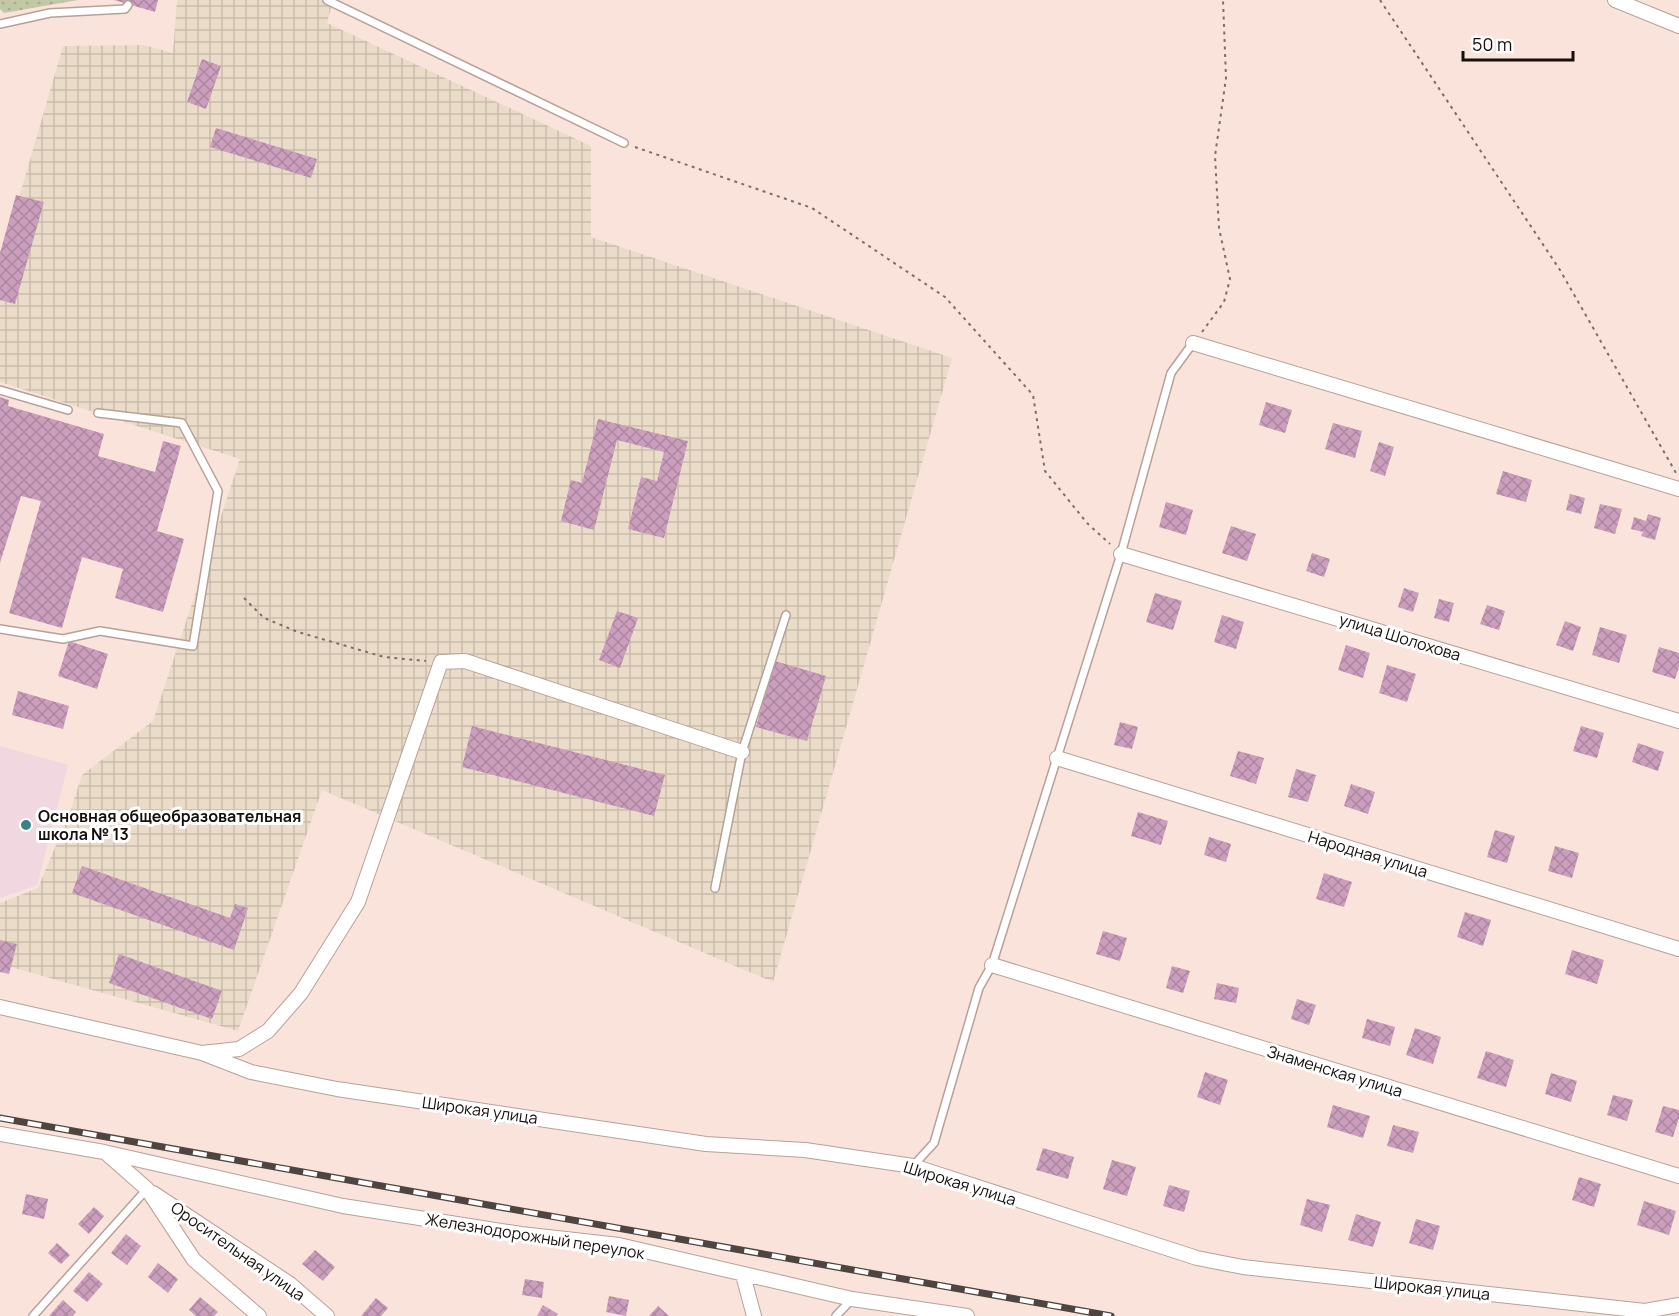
<svg xmlns="http://www.w3.org/2000/svg" width="1679" height="1316" viewBox="0 0 1679 1316" font-family="Manrope,sans-serif">
  <defs>
    <pattern id="industrial-grid" width="8" height="8" patternUnits="userSpaceOnUse" patternTransform="scale(1.5)"><rect width="8" height="8" fill="#ebdcc9"/><path d="M0 4h8M4 0v8" fill="none" stroke="#c9bcab"/></pattern>
    <pattern id="grass-dots" width="8" height="8" patternUnits="userSpaceOnUse" patternTransform="scale(1.5)"><rect width="8" height="8" fill="#c2c7a6"/><path d="M2 2h.1M6 6h.1" fill="none" stroke="#a6aa8e" stroke-width="1.8" stroke-linecap="round"/></pattern>
    <pattern id="building-cross-hatch" width="8" height="8" patternUnits="userSpaceOnUse" patternTransform="scale(1.5)"><rect width="8" height="8" fill="#ca9ebc"/><path d="M0 0l8 8M0 8l8-8" fill="none" stroke="#ad87a0"/></pattern>
  </defs>
  <rect width="100%" height="100%" fill="#fae3db"/>
  <!-- industrial -->
  <path fill="url(#industrial-grid)" d="M177 0H333L327 23 591 146V237L952 358 773 982 322 790 238 1031 0 964V903L38 888 71 809 82 775 153 721 240 459 0 382V263L63 46 144 45 173 53Z"/>
  <!-- education -->
  <path fill="#f0d7e0" d="M0 746 68 765 37 885 0 898Z"/>
  <!-- grass -->
  <path fill="url(#grass-dots)" d="M0 0H78L4 13 0 9Z"/>
  <!-- building -->
  <path fill="url(#building-cross-hatch)" d="M114 0H158L155 12Z
    M202 59 221 66 206 109 187 102Z
    M216 128 317 159 311 178 210 147Z
    M16 195 44 202 15 304 0 300V253Z
    M0 397 9 400 8 406 104 434 98 456 155 472 163 441 181 446 157 531 184 539 163 612 115 598 123 569 82 557 62 628 9 613 41 501 21 496 0 563Z
    M1266 402 1292 410 1285 433 1259 425Z
    M598 419 688 441 664 538 628 529 641 477 657 481 664 452 617 440 594 530 561 521 571 480 582 483Z
    M1333 423 1362 431 1355 458 1325 449Z
    M1379 442 1394 447 1385 476 1370 471Z
    M1503 471 1532 480 1526 502 1496 494Z
    M1570 494 1585 498 1581 514 1566 510Z
    M1166 502 1193 510 1186 535 1159 527Z
    M1600 504 1622 509 1615 534 1594 528Z
    M1648 514 1661 518 1655 540 1641 536 1643 532 1631 529 1634 517 1646 521Z
    M1231 526 1256 534 1247 561 1222 553Z
    M1312 553 1330 559 1324 577 1306 571Z
    M1404 588 1419 593 1413 612 1398 607Z
    M1155 593 1182 601 1173 630 1146 622Z
    M1439 599 1454 603 1449 622 1434 618Z
    M1487 605 1505 611 1499 630 1480 624Z
    M617 611 638 618 620 668 599 660Z
    M1222 615 1244 622 1236 649 1214 642Z
    M1565 621 1581 627 1573 651 1556 645Z
    M1600 627 1627 635 1619 663 1592 655Z
    M69 641 108 654 97 689 58 676Z
    M1346 645 1370 653 1363 678 1338 670Z
    M1659 647 1679 653V667L1675 679 1652 672Z
    M775 661 826 676 807 741 756 727Z
    M1387 665 1416 674 1407 702 1379 693Z
    M18 691 69 706 63 729 12 715Z
    M1120 722 1138 727 1132 749 1114 745Z
    M472 726 665 775 654 816 462 767Z
    M1581 726 1604 733 1597 758 1573 751Z
    M1638 743 1664 752 1658 771 1632 762Z
    M1238 751 1264 758 1256 784 1230 776Z
    M1296 769 1316 775 1308 802 1288 797Z
    M1351 784 1375 792 1368 814 1344 806Z
    M1138 812 1168 821 1161 845 1131 836Z
    M1495 830 1515 836 1507 863 1487 857Z
    M1209 837 1231 844 1226 862 1204 855Z
    M1555 846 1579 853 1572 878 1548 871Z
    M82 866 230 918 235 904 248 908 234 950 72 893Z
    M1324 873 1352 882 1344 907 1316 899Z
    M1465 912 1491 920 1483 946 1457 937Z
    M1103 931 1127 938 1120 961 1096 954Z
    M0 940 17 944 9 974 0 972Z
    M1572 950 1604 960 1597 984 1565 974Z
    M119 954 222 991 212 1019 109 983Z
    M1172 966 1190 971 1183 993 1166 988Z
    M1217 983 1239 988 1236 1003 1214 999Z
    M1297 999 1316 1005 1309 1025 1291 1019Z
    M1367 1019 1395 1027 1390 1046 1362 1038Z
    M1415 1028 1441 1037 1433 1064 1406 1055Z
    M1486 1051 1514 1060 1506 1087 1477 1078Z
    M1205 1072 1228 1080 1220 1105 1197 1097Z
    M1551 1073 1577 1081 1571 1102 1545 1094Z
    M1613 1095 1633 1100 1627 1121 1607 1115Z
    M1333 1105 1370 1116 1363 1138 1327 1127Z
    M1663 1106 1679 1110V1118L1673 1137 1655 1132Z
    M1393 1125 1419 1132 1413 1153 1387 1146Z
    M1043 1148 1074 1157 1068 1179 1036 1170Z
    M1112 1160 1136 1167 1127 1196 1103 1189Z
    M1579 1177 1601 1184 1594 1207 1572 1200Z
    M1169 1185 1190 1191 1184 1212 1163 1206Z
    M26 1194 48 1199 44 1219 22 1214Z
    M1307 1199 1330 1205 1322 1232 1300 1225Z
    M1644 1201 1676 1211 1669 1235 1637 1225Z
    M94 1207 104 1216 89 1234 78 1224Z
    M1356 1214 1381 1222 1373 1247 1348 1240Z
    M1416 1219 1440 1226 1433 1250 1409 1243Z
    M126 1234 141 1246 127 1265 111 1253Z
    M57 1243 70 1255 61 1264 48 1253Z
    M315 1250 335 1267 323 1281 302 1264Z
    M158 1263 178 1279 168 1293 148 1277Z
    M89 1272 103 1284 87 1302 73 1291Z
    M525 1279 544 1282 542 1298 522 1295Z
    M609 1296 629 1300 626 1316 606 1312Z
    M200 1297 218 1312 214 1316H196L189 1310Z
    M376 1298 388 1308 381 1316H361Z
    M63 1300 76 1312 73 1316H49Z
    M543 1305 558 1314 556 1316H537Z
    M658 1306 669 1316H649Z"/>
  <g fill="none" stroke-linecap="round" stroke-linejoin="round">
    <defs>
      <path id="service" d="M327 0 624 143
        M0 24 50 13 125 9 128 5
        M0 390 68 410
        M0 629 63 639 100 631 193 646 218 491 182 423 98 413
        M715 888 742 752 786 615
        M913 1166 934 1143 979 988 992 965 1121 554 1171 373 1193 343
        M33 1316 147 1189
        M836 1316 852 1299"/>
      <path id="minor" d="M1615 0 1679 26
        M1193 343 1679 489
        M1121 554 1679 721
        M1057 758 1679 949
        M992 965 1679 1176
        M0 1007 202 1053 239 1049 268 1031 301 993 358 902 441 662 465 661 742 752
        M202 1053 251 1072 337 1089 706 1144 805 1150 913 1166 1197 1258 1243 1267 1645 1311 1679 1305
        M0 1134 104 1152 343 1206 521 1234 619 1245 852 1299 967 1316
        M106 1153 147 1189 194 1260 259 1316
        M153 1193 290 1284 327 1316
        M743 1275 754 1316"/>
    </defs>
    <!-- service casing -->
    <use href="#service" stroke="#b6a199" stroke-width="10"/>
    <!-- minor casing -->
    <use href="#minor" stroke="#b6a199" stroke-width="16"/>
    <!-- path -->
    <path stroke="#7d6e69" stroke-width="2" stroke-dasharray="3 4.5" stroke-linecap="butt" d="M1380 0 1560 270 1676 473
      M635 147 812 208 945 297 1033 395 1045 471 1087 523 1110 544
      M1202 332 1224 302 1230 279 1219 228 1215 156 1226 78 1223 0
      M244 598 264 618 298 632 384 657 426 661"/>
    <!-- service -->
    <use href="#service" stroke="#fff" stroke-width="7"/>
    <!-- minor -->
    <use href="#minor" stroke="#fff" stroke-width="14"/>
    <defs>
      <path id="rail" d="M0 1118 1111 1316"/>
    </defs>
    <!-- rail casing -->
    <use href="#rail" stroke="#4f4440" stroke-width="7"/>
    <!-- rail -->
    <use href="#rail" stroke="#fff" stroke-width="4.5" stroke-dasharray="14" stroke-linecap="butt"/>
  </g>
  <!-- markers -->
  <circle fill="#3a818a" stroke="#fff" stroke-width="2" cx="26" cy="825" r="6"/>
  <g text-anchor="middle" dominant-baseline="central" stroke-width="6" stroke-linejoin="round" paint-order="stroke">
    <!-- street labels -->
    <g font-size="16" fill="#160f0c" stroke="#fff">
      <text transform="translate(1400 637) rotate(17)">улица Шолохова</text>
      <text transform="translate(1368 854) rotate(17)">Народная улица</text>
      <text transform="translate(1335 1071) rotate(17)">Знаменская улица</text>
      <text transform="translate(480 1110) rotate(8)">Широкая улица</text>
      <text transform="translate(960 1183) rotate(17)">Широкая улица</text>
      <text transform="translate(535 1236) rotate(9)">Железнодорожный переулок</text>
      <text transform="translate(238 1251) rotate(35)">Оросительная улица</text>
      <text transform="translate(1432 1288) rotate(6)">Широкая улица</text>
    </g>
    <!-- poi labels -->
    <g font-size="16" font-weight="bold" fill="#160f0c" stroke="#fff" text-anchor="start">
      <text x="38" y="816">Основная общеобразовательная<tspan x="38" dy="18">школа № 13</tspan></text>
    </g>
  </g>
  <!-- scale -->
  <path d="M1463 51v9h110v-9" fill="none" stroke="#160f0c" stroke-width="3"/>
  <text x="1472" y="51" font-size="18" fill="#160f0c" stroke="#ffffff" stroke-width="4.5" paint-order="stroke">50 m</text>
</svg>
